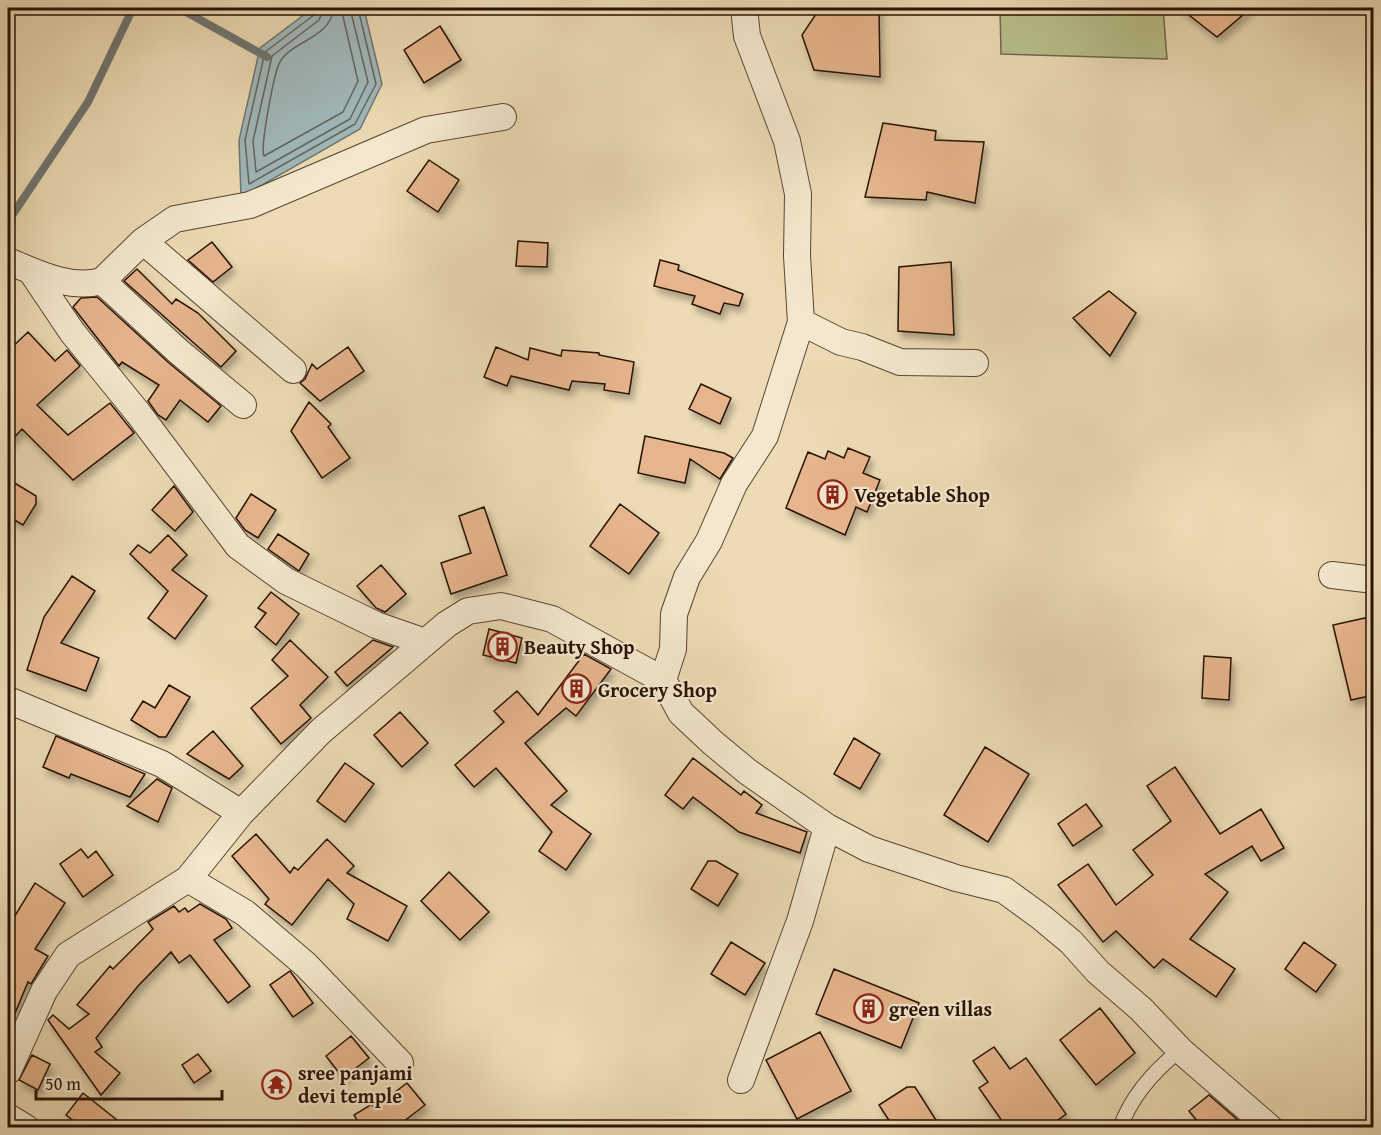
<svg xmlns="http://www.w3.org/2000/svg" width="1381" height="1135" viewBox="0 0 1381 1135" font-family="'Gentium Book Plus',serif">
  <defs>
    <filter id="shadow"><feDropShadow dx="3.5" dy="6" stdDeviation="3" flood-color="#0004"/></filter>
  </defs>
  <rect width="100%" height="100%" fill="#ecdbb4"/>
  <filter id="stains"><feTurbulence type="fractalNoise" baseFrequency=".00333" numOctaves="4"/><feColorMatrix values="0 0 0 0 .2 0 0 0 0 .09 0 0 0 0 .02 0 0 0 .5 -.17"/></filter>
  <radialGradient id="worn" r=".72"><stop offset=".6" stop-color="#630" stop-opacity="0"/><stop offset="1" stop-color="#630" stop-opacity=".3"/></radialGradient>
  <!-- green -->
  <path fill="#b8c08c" stroke="#706949" stroke-width="1.5" d="M1000 8H1163L1167 59 1001 54Z"/>
  <!-- water -->
  <path fill="#a0b8ba" stroke="#707672" stroke-width="1.5" d="M313 8 364 9 382 84 360 129 241 197 239 140 260 48Z"/>
  <g fill="none" stroke-linecap="round" stroke-linejoin="round">
    <!-- shore -->
    <path stroke="#646560" stroke-width="1.5" d="M316 8 314 15 265 52 245 140 249 184 355 124 376 84 358 8
      M324 8 319 20 272 56 253 141 256 172 350 119 368 82 350 8
      M333 8C332 38 291 41 280 62 274 72 260 147 264 156L343 112 358 81 341 8"/>
    <!-- stream -->
    <path stroke="#707672" stroke-width="8" d="M179 8 267 57
      M11 217 88 102 133 8"/>
  </g>
  <!-- building -->
  <path fill="#e6b58d" stroke="#281206" stroke-width="1.5" filter="url(#shadow)" d="M820 8H879L880 77 814 70 802 35Z
    M1180 8H1251L1217 37Z
    M440 26 461 60 424 83 404 50Z
    M883 123 936 131 935 140 984 142 975 203 927 192 926 200 865 197Z
    M429 160 459 180 438 212 407 191Z
    M518 241 548 243 547 267 516 266Z
    M212 242 232 267 213 282 188 260Z
    M660 260 679 265 678 270 743 294 739 306 724 303 720 314 692 304 695 296 654 286Z
    M951 262 954 335 898 331 899 267Z
    M137 269 172 304 176 299 198 313 236 351 221 367 124 281Z
    M1109 291 1136 313 1110 356 1073 318Z
    M97 297 169 363 221 406 208 422 180 400 166 420 158 415 148 401 159 385 122 362 119 366 73 307 81 298Z
    M28 332 55 361 67 350 80 366 37 405 68 435 110 403 134 433 73 480 22 429 8 444V351Z
    M348 347 364 371 320 401 300 383 305 379 312 364 317 369Z
    M496 347 528 360 530 348 561 356 562 350 599 353V355L634 362 629 394 604 390 605 384 572 381 569 390 511 376 507 386 484 377Z
    M701 384 731 398 720 424 689 409Z
    M309 402 331 424 328 427 350 458 322 478 291 431Z
    M645 436 724 453 733 458 720 479 690 459 685 483 638 473Z
    M848 448 870 457 863 473 880 480 867 512 856 507 845 535 786 508 808 452 825 459 828 451 844 458Z
    M8 479 36 496V504L23 525 8 516Z
    M174 486 193 512 175 531 152 510Z
    M251 494 276 510 258 538 245 530 236 518Z
    M620 504 659 533 629 574 590 546Z
    M484 507 507 575 451 594 441 563 471 553 459 516Z
    M278 534 309 554 299 571 268 549Z
    M168 535 187 555 172 570 207 596 175 639 148 618 168 591 130 554 138 545 150 553Z
    M381 565 406 594 385 612 376 608 357 586Z
    M72 576 95 591 61 643 99 658 86 691 27 670 44 617Z
    M271 592 299 614 276 645 255 627 266 613 258 608Z
    M1374 616V695L1351 700 1333 625Z
    M489 629 522 638 516 663 483 655Z
    M290 640 328 677 300 705 311 718 281 744 251 708 288 676 272 660Z
    M373 640 393 647 347 686 335 672Z
    M584 654 611 669 576 716 566 708 525 743 567 791 551 805 591 834 566 870 539 851 552 832 496 768 474 787 455 765 504 722 494 711 517 691 538 715Z
    M1204 656 1231 658 1229 700 1202 698Z
    M169 685 190 697 166 737H159L131 720 143 701 155 708Z
    M400 712 428 743 402 767 374 735Z
    M213 731 243 766 229 779 187 754Z
    M56 736 145 774 130 797 71 774 69 778 43 767Z
    M854 738 880 754 860 789 834 774Z
    M985 747 1029 774 988 842 944 815Z
    M693 758 741 795 744 791 762 805 756 813 807 832 800 853 739 832 693 797 683 809 665 795Z
    M345 763 374 784 345 822 317 801Z
    M1175 767 1220 834 1261 809 1284 848 1261 861 1252 846 1205 874 1228 892 1190 939 1235 969 1216 997 1163 959 1154 968 1116 931 1103 942 1058 885 1088 864 1116 905 1153 875 1133 850 1171 821 1147 786Z
    M157 779 172 788 158 822 127 806Z
    M1086 804 1102 826 1073 846 1058 824Z
    M256 834 290 873 294 867 298 870 327 839 354 866 347 873 407 906 388 941 347 919 354 904 328 879 292 925 265 904 269 899 232 856Z
    M81 849 88 858 96 851 113 875 83 897 60 864Z
    M708 861H716L738 874 718 906 691 889Z
    M449 872 489 912 460 940 421 901Z
    M35 883 65 903 35 949 48 956 31 984 28 982 8 1030V927Z
    M200 904 226 919 232 928 214 940 250 986 228 1003 190 955 179 963 171 952 138 986 96 1038 102 1047 95 1052 120 1073 101 1095 48 1020 53 1015 69 1029 89 1014 77 1005 110 966 113 969 153 929 148 922 174 906 179 912 185 908 188 912Z
    M731 942 765 963 745 995 711 974Z
    M1304 942 1336 965 1316 992 1285 969Z
    M834 969 919 1003 901 1048 816 1014Z
    M290 971 313 1003 293 1017 270 985Z
    M1100 1008 1135 1053 1096 1085 1060 1040Z
    M820 1032 851 1091 797 1119 766 1060Z
    M351 1036 369 1058 343 1078 326 1056Z
    M994 1047 1010 1069 1026 1058 1066 1114 1047 1128H1007L979 1088 988 1082 973 1061Z
    M198 1054 211 1071 194 1083 182 1065Z
    M32 1055 50 1064 38 1090 19 1080Z
    M407 1083 425 1105 395 1128H348L357 1120 354 1115 372 1104 374 1108Z
    M907 1087H915L941 1128H894L879 1105Z
    M83 1093 127 1128H83L66 1115Z
    M1209 1095 1247 1128H1203L1189 1111Z"/>
  <g fill="none" stroke-linecap="round" stroke-linejoin="round">
    <defs>
      <path id="service" d="M1120 1128C1131 1097 1155 1070 1180 1050"/>
      <path id="minor" d="M143 241 293 370
        M8 261C37 273 70 290 102 281L179 352 243 405
        M31 271 72 332 138 413 238 546 286 581 376 625 425 642
        M102 281 143 241 175 219 250 205 426 130 503 117
        M801 322 841 342 862 347 900 362 975 363
        M1332 575 1374 580
        M663 680 673 649 674 614 687 577 709 541 734 484 765 436 801 322 797 256 798 194 787 141 747 36 744 8
        M8 700 162 764 241 813
        M188 879 245 913 306 965 400 1063
        M8 1071 44 991 68 955 188 879 241 813 321 731 447 624 468 611 501 606 552 619 663 680 681 713 713 743 748 772 827 827 869 849 956 878 1004 890 1041 917 1071 942 1098 972 1141 1009 1180 1050 1270 1128
        M741 1080 800 921 827 827
        M8 1117 26 1128"/>
    </defs>
    <!-- service casing -->
    <use href="#service" stroke="#594432" stroke-width="16"/>
    <!-- minor casing -->
    <use href="#minor" stroke="#594432" stroke-width="28"/>
    <!-- service -->
    <use href="#service" stroke="#f3e8ce" stroke-width="14"/>
    <!-- minor -->
    <use href="#minor" stroke="#f3e8ce" stroke-width="26"/>
  </g>
  <!-- icons -->
  <defs>
    <symbol id="building-ring" viewBox="-11 -11 22 22"><circle r="9.5" fill="#f3e8ce" stroke="#8f2418" stroke-width="1.5"/><path d="M-4-6H4V6H1V3H-1V6H-4ZM-2.5-4.3h1.7v1.8h-1.7ZM.8-4.3h1.7v1.8H.8ZM-2.5-1h1.7V.8h-1.7ZM.8-1h1.7V.8H.8Z" fill="#8f2418"/></symbol>
    <symbol id="temple-ring" viewBox="-11 -11 22 22"><circle r="9.5" fill="#f3e8ce" stroke="#8f2418" stroke-width="1.5"/><path d="M0-6L5-2H3V0L6.5 2.5H4V6H1.5V3h-3V6H-4V2.5H-6.5L-3 0V-2H-5Z" fill="#8f2418"/></symbol>
  </defs>
  <g fill-rule="evenodd">
    <use href="#building-ring" x="816" y="478" width="33" height="33"/>
    <use href="#building-ring" x="486" y="630" width="33" height="33"/>
    <use href="#building-ring" x="560" y="672" width="33" height="33"/>
    <use href="#building-ring" x="852" y="992" width="33" height="33"/>
    <use href="#temple-ring" x="260" y="1068" width="33" height="33"/>
  </g>
  <g text-anchor="middle" dominant-baseline="central" stroke-width="4.5" stroke-linejoin="round" paint-order="stroke">
    <!-- poi labels -->
    <g font-size="20" font-weight="bold" fill="#281206" stroke="#f3e8ce" text-anchor="start">
      <text x="854" y="494">Vegetable Shop</text>
      <text x="524" y="646">Beauty Shop</text>
      <text x="598" y="689">Grocery Shop</text>
      <text x="889" y="1008">green villas</text>
      <text x="298" y="1072">sree panjami<tspan x="298" dy="23">devi temple</tspan></text>
    </g>
  </g>
  <!-- margin -->
  <rect width="1381" height="1135" fill="none" stroke="#ecdbb4" stroke-width="30"/>
  <rect x="9" y="9" width="1363" height="1117" fill="none" stroke="#281206" stroke-width="3"/>
  <rect x="15" y="15" width="1351" height="1105" fill="none" stroke="#281206" stroke-width="1.5"/>
  <!-- scale -->
  <path d="M36 1090v9h186v-9" fill="none" stroke="#281206" stroke-width="3"/>
  <text x="45" y="1090" font-size="18" fill="#281206" stroke="#f3e8ce" stroke-width="4.5" paint-order="stroke">50 m</text>
  <rect width="100%" height="100%" filter="url(#stains)"/>
  <rect width="100%" height="100%" fill="url(#worn)"/>
</svg>
